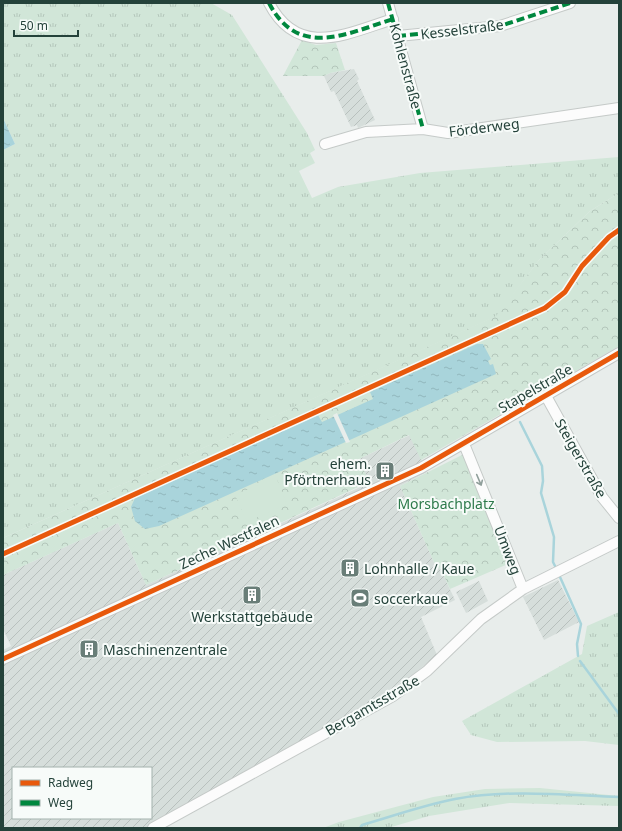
<svg xmlns="http://www.w3.org/2000/svg" width="622" height="831" viewBox="0 0 622 831" font-family="'Noto Sans',sans-serif">
  <defs>
    <pattern id="industrial-furrows" width="10" height="10" patternUnits="userSpaceOnUse"><rect width="10" height="10" fill="#d6dedb"/><path d="M-1 1l2-2M0 10L10 0M9 11l2-2" fill="none" stroke="#b8c0bd"/></pattern>
    <pattern id="grass-tufts" width="24" height="20" patternUnits="userSpaceOnUse"><rect width="24" height="20" fill="#d1e6d8"/><path d="M3 7l-1-3M5 7V3M7 7l1-3M15 17l-1-3M17 17v-4M19 17l1-3" fill="none" stroke="#b3c6ba"/></pattern>
    <pattern id="park-crowns" width="20" height="18" patternUnits="userSpaceOnUse"><rect width="20" height="18" fill="#d1e6d8"/><path d="M2 6a3 3 0 1 1 6 0M12 15a3 3 0 1 1 6 0" fill="none" stroke="#b3c6ba"/></pattern>
    <pattern id="water-ripples" width="26" height="14" patternUnits="userSpaceOnUse"><rect width="26" height="14" fill="#a9d4db"/><path d="M2 4q2-2 4 0t4 0M15 11q2-2 4 0t4 0" fill="none" stroke="#91b7bd"/></pattern>
  </defs>
  <rect width="100%" height="100%" fill="#e8edeb"/>
  <!-- industrial -->
  <path fill="url(#industrial-furrows)" fill-rule="evenodd" d="M354 69 359 79 357 81 375 120 358 128 357 125 351 127 334 91 331 92 324 76 330 73Z
    M410 435 427 472 400 486 437 569 440 568 455 600 421 617 437 655 416 672 367 705 146 828H3V650L11 646 3 629V575L118 523 146 585 369 483 359 459ZM13 768H151V818H13Z
    M558 580 579 622 544 640 523 597Z
    M479 581 488 601 466 613 456 592Z"/>
  <!-- grass -->
  <path fill="url(#grass-tufts)" d="M3 3H211L232 15 307 133 315 150 310 153 315 163 299 171 312 198 338 187 420 173 619 157V193L590 211 539 260 497 316 3 538V150L15 144 3 118Z
    M619 612V745L585 741 497 742 471 735 462 721 582 654 587 626Z
    M540 788 619 796V806L509 803 429 816 388 828H323L339 822 433 797 485 789Z"/>
  <!-- park -->
  <path fill="url(#park-crowns)" d="M302 40 316 45 336 43 345 70 330 73 324 76H283Z
    M619 193V346L421 460 409 435 359 459 369 482 146 585 118 523 3 575V538L496 316 539 260 590 211Z
    M464 454 508 564 450 589 440 568 437 569 400 486Z"/>
  <!-- pitch -->
  <path fill="#d1e6d8" d="M276 477 287 504 247 522 235 495Z"/>
  <!-- water -->
  <path fill="url(#water-ripples)" d="M3 118 15 144 3 150Z
    M477 344H483L491 359 488 361 490 365 493 364 496 374 159 526 145 529 135 521 131 507 135 498 318 415 322 422 373 399 370 392Z"/>
  <!-- pier -->
  <path fill="#e8edeb" d="M337 413 350 442 346 443 333 415Z"/>
  <g fill="none" stroke-linecap="round" stroke-linejoin="round">
    <!-- stream -->
    <path stroke="#a9d4db" stroke-width="2.5" d="M520 422 542 466 543 481 541 493 554 537 553 562 555 566
      M560 577 581 624 577 644 578 656
      M580 661 619 714
      M360 828 362 825C393 816 424 805 455 799 509 789 565 795 619 797"/>
    <defs>
      <path id="minor" d="M269 3C298 59 346 34 393 19
        M388 3 423 129
        M398 36 500 26 570 3
        M325 144 366 132 423 129 448 133 619 108
        M546 396 602 497 619 518
        M464 444 523 589
        M3 659 421 468 619 353
        M153 828 393 696 427 671 481 619 523 589 619 541"/>
    </defs>
    <!-- minor casing -->
    <use href="#minor" stroke="#c5cac8" stroke-width="12"/>
    <!-- minor -->
    <use href="#minor" stroke="#fcfcfc" stroke-width="10"/>
    <!-- quiet -->
    <path stroke="#00873e" stroke-width="4" stroke-dasharray="8 4" stroke-linecap="butt" d="M269 3C298 59 346 34 393 19
      M388 3 423 129
      M398 36 500 26 570 3"/>
    <defs>
      <path id="cycleway" d="M3 554 545 308 565 292 582 266 609 237 619 230
        M3 659 421 468 619 353"/>
    </defs>
    <!-- cycleway casing -->
    <use href="#cycleway" stroke="#f7fbf9" stroke-width="8"/>
    <!-- cycleway -->
    <use href="#cycleway" stroke="#e8590c" stroke-width="5"/>
  </g>
  <!-- one-way arrows -->
  <defs><path id="oneway-shaft" d="M-6 0H5M1.5-3L5.5 0L1.5 3" fill="none" stroke-width="1.6" stroke-linecap="round" stroke-linejoin="round"/></defs>
  <use stroke="#909f9b" href="#oneway-shaft" transform="translate(479 480) rotate(67)"/>
  <!-- icons -->
  <defs>
    <symbol id="building-square" viewBox="-11 -11 22 22"><rect x="-9" y="-9" width="18" height="18" rx="4" fill="#697e78" stroke="#f7fbf9"/><path d="M-4-6H4V6H1V3H-1V6H-4ZM-2.5-4.3h1.7v1.8h-1.7ZM.8-4.3h1.7v1.8H.8ZM-2.5-1h1.7V.8h-1.7ZM.8-1h1.7V.8H.8Z" fill="#fff"/></symbol>
    <symbol id="stadium-square" viewBox="-11 -11 22 22"><rect x="-9" y="-9" width="18" height="18" rx="4" fill="#697e78" stroke="#f7fbf9"/><path d="M0-5a6.5 5 0 1 0 0 10a6.5 5 0 1 0 0-10ZM-3.5-1.8h7v3.6h-7Z" fill="#fff"/></symbol>
  </defs>
  <g fill-rule="evenodd">
    <use href="#building-square" x="374" y="460" width="22" height="22"/>
    <use href="#building-square" x="339" y="557" width="22" height="22"/>
    <use href="#building-square" x="241" y="584" width="22" height="22"/>
    <use href="#stadium-square" x="349" y="587" width="22" height="22"/>
    <use href="#building-square" x="78" y="638" width="22" height="22"/>
  </g>
  <g text-anchor="middle" dominant-baseline="central" stroke-width="4" stroke-linejoin="round" paint-order="stroke">
    <!-- street labels -->
    <g font-size="14" fill="#24423a" stroke="#f7fbf9">
      <text transform="translate(462 29) rotate(-7)">Kesselstraße</text>
      <text transform="translate(406 66) rotate(75)">Kohlenstraße</text>
      <text transform="translate(484 127) rotate(-7)">Förderweg</text>
      <text transform="translate(535 388) rotate(-30)">Stapelstraße</text>
      <text transform="translate(581 458) rotate(60)">Steigerstraße</text>
      <text transform="translate(229 542) rotate(-25)">Zeche Westfalen</text>
      <text transform="translate(508 550) rotate(69)">Umweg</text>
      <text transform="translate(372 705) rotate(-30)">Bergamtsstraße</text>
    </g>
    <!-- poi labels -->
    <g font-size="14" fill="#24423a" stroke="#f7fbf9" text-anchor="start">
      <text x="371" y="463" text-anchor="end">ehem.<tspan x="371" dy="16">Pförtnerhaus</tspan></text>
      <text x="364" y="568">Lohnhalle / Kaue</text>
      <text x="374" y="598">soccerkaue</text>
      <text x="252" y="616" text-anchor="middle">Werkstattgebäude</text>
      <text x="103" y="649">Maschinenzentrale</text>
    </g>
    <!-- park labels -->
    <g font-size="14" fill="#2d7a4b" stroke="#f7fbf9">
      <text x="446" y="503">Morsbachplatz</text>
    </g>
  </g>
  <!-- border -->
  <rect width="622" height="831" fill="none" stroke="#24423a" stroke-width="8"/>
  <!-- legend -->
  <rect x="12" y="767" width="140" height="52" fill="#f7fbf9" stroke="#a3b1ad"/>
  <rect x="20" y="780" width="20" height="6" fill="#e8590c" stroke="#a3b1ad"/>
  <text x="48" y="787" font-size="12" fill="#24423a">Radweg</text>
  <rect x="20" y="800" width="20" height="6" fill="#00873e" stroke="#a3b1ad"/>
  <text x="48" y="807" font-size="12" fill="#24423a">Weg</text>
  <!-- scale -->
  <path d="M14 30v6h64v-6" fill="none" stroke="#24423a" stroke-width="2"/>
  <text x="20" y="30" font-size="12" fill="#24423a" stroke="#f7fbf9" stroke-width="3" paint-order="stroke">50 m</text>
</svg>
